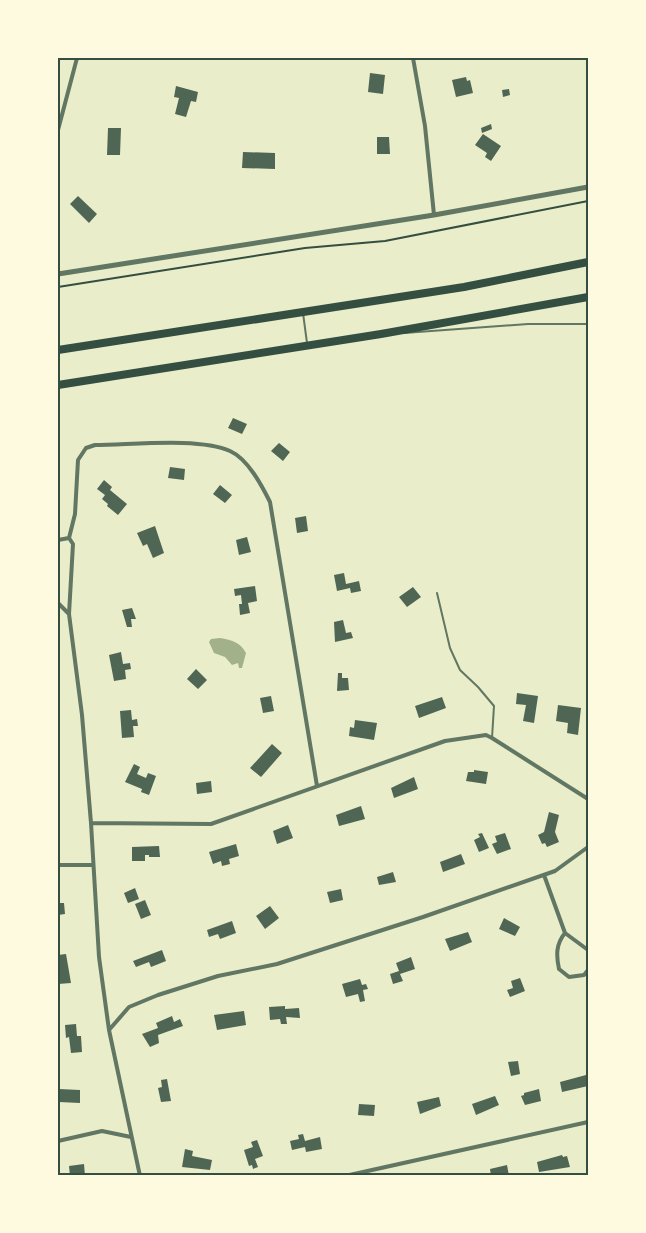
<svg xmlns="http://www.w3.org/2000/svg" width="646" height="1233" viewBox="0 0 646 1233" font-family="Quicksand,sans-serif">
  <rect width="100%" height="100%" fill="#e9edc9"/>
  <!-- water -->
  <path fill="#a3b18a" d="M220 638C232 640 240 642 246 653L242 668H239L238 663 232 665 225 657 214 653 209 642 211 639Z"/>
  <!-- building -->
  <path fill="#4f6655" d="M370 73 385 75 383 94 368 92Z
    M466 77 467 81 470 80 473 93 456 97 452 80Z
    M176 86 198 92 196 102 191 101 186 117 175 114 179 98 174 97Z
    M509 89 510 95 503 97 502 90Z
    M491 124 492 129 482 133 481 128Z
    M108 128H121L120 155H107Z
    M483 134 501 146 491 161 485 157 487 153 475 145Z
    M377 137H389L390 154H377Z
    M243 152 275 153V169L242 168Z
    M78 196 97 214 89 223 70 204Z
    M233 418 247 424 242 434 228 428Z
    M279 443 290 452 283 461 271 451Z
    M170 467 185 469 184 480 168 478Z
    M104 480 112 487 110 490 127 504 118 515 107 506 108 504 102 499 105 495 97 489Z
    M220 485 232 495 225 503 213 494Z
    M306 516 308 531 297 533 295 518Z
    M155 526 164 553 153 558 147 544 143 546 137 533Z
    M247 537 251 552 239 555 236 540Z
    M344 573 346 584 359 581 361 591 351 593 350 588 337 591 334 575Z
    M255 586 257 601 248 603 250 613 240 615 239 604H242L241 595 235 596 234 589Z
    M413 587 421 597 407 607 399 597Z
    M132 608 136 619H131L132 627H127L122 610Z
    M343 620 346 633 351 632 353 638 335 642 334 622Z
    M121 652 123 664 130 663 131 669 125 670 126 679 114 681 109 655Z
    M196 669 207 680 198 689 187 679Z
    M338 673H342V678H348L349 690 337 691Z
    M517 693 538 696 534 723 523 721 526 705 516 704Z
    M271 696 274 711 263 713 260 698Z
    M442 697 446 708 419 718 415 706Z
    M558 705 581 708 578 735 567 733 568 723 556 721Z
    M131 710 132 720 137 719 138 726H133L134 737 122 738 120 711Z
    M355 720 377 723 374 740 349 736 350 727 354 728Z
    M272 744 282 753 261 777 250 768Z
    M134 764 140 767 137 774 146 778 148 773 156 776 149 795 141 792 142 789 125 782Z
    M474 770 488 772 486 784 466 781 468 772H474Z
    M414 777 418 789 394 798 391 788Z
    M211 781 212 792 197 794 196 783Z
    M361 806 365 819 339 826 336 815Z
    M549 812 559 815 555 832 559 842 547 847 545 843 542 844 538 835 544 832Z
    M288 825 293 838 277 844 273 831Z
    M482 833 489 848 479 852 474 840 480 837 478 834Z
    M505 833 511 849 497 854 492 844 497 842 495 836Z
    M236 844 239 856 229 859 230 864 222 866 221 861 213 864 209 852Z
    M159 846 160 857H149V855H145V861H132V847Z
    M461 854 465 864 443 872 440 862Z
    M393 872 396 882 379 885 377 877Z
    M135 888 139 899 128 903 124 893Z
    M341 889 343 900 330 903 327 892Z
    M58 899H60V903H64L65 914 58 915Z
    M145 900 151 915 141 919 135 904Z
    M270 906 279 918 265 929 256 916Z
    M504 918 520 927 515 936 499 929Z
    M232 921 236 933 220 939 218 934 209 937 207 930Z
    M468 932 472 942 450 951 445 939Z
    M162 950 166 961 151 967 149 962 136 967 133 961Z
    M66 954 71 983 58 984V955Z
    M411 957 415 969 400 974 403 981 393 984 390 974 399 971 396 963Z
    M520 978 525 991 510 997 507 990 513 988 511 981Z
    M360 979 362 985 366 984 368 989 363 990 365 1001 360 1002 358 994 346 997 342 984Z
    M285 1006V1009L299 1008 300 1018 286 1017 287 1024H281L280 1019 270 1020 269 1007Z
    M244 1011 246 1025 217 1030 214 1015Z
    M172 1016 174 1022 180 1019 183 1026 158 1035 159 1043 150 1047 142 1034 158 1028 156 1023Z
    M76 1024 77 1036H81L82 1052 71 1053 69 1037 66 1038 65 1025Z
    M518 1061 520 1074 511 1076 508 1062Z
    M586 1075 588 1086 562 1092 560 1082Z
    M167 1079 171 1101 161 1102 158 1088 162 1087 161 1080Z
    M59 1089 80 1090V1103L59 1102Z
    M539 1089 541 1101 525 1105 521 1096 524 1095V1093Z
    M495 1096 499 1105 476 1115 472 1104Z
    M439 1097 441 1106 420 1114 417 1102Z
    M359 1104 375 1105 374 1116 358 1115Z
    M303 1134 305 1141 320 1137 322 1149 306 1152 305 1147 292 1150 290 1141 299 1139 298 1135Z
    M257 1140 263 1156 255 1159 258 1167 253 1169 252 1165 249 1166 244 1150 253 1147 251 1142Z
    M185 1149 193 1151 192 1156 212 1160 210 1170 182 1167Z
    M562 1155 563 1157 567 1156 570 1167 539 1172 537 1162Z
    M84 1164 85 1176H70L69 1166Z
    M507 1165 509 1176H491L490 1169Z"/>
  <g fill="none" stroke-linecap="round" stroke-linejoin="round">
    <!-- path -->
    <path stroke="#344e41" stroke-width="2" d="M58 287 305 248 385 241 588 201"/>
    <!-- service -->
    <path stroke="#617663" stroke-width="2" d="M303 313 307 343
      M404 333 528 324H588
      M437 593 450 648 460 670 478 687 494 706 492 738"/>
    <!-- minor -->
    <path stroke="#617663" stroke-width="4" d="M413 58 425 126 434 215
      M58 130 77 58
      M69 538 75 514 78 460 86 448 95 445C131 445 199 437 230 451 248 459 262 486 270 502L317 786
      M58 540 69 538 73 544 69 614 82 715 91 823 99 957 109 1030 140 1176
      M58 603 69 614
      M91 823 211 824 445 741 486 735 492 738 588 799
      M58 865H93
      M544 875 565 933 588 950
      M565 933C556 944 556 955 559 969L569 977 584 975 588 970
      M109 1030 129 1007 158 995 218 976 277 964 423 917 555 871 588 847
      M58 1141 102 1131 131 1137
      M345 1176 588 1122"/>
    <!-- tertiary -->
    <path stroke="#617663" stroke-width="5" d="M58 274 434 215 588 187"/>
    <!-- motorway -->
    <path stroke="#344e41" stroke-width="8" d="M58 350 464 287 588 262
      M58 385 381 334 588 297"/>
  </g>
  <!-- border -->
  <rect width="646" height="1233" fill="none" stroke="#fefae0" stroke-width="118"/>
  <rect x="59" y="59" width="528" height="1115" fill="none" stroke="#344e41" stroke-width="2"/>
</svg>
